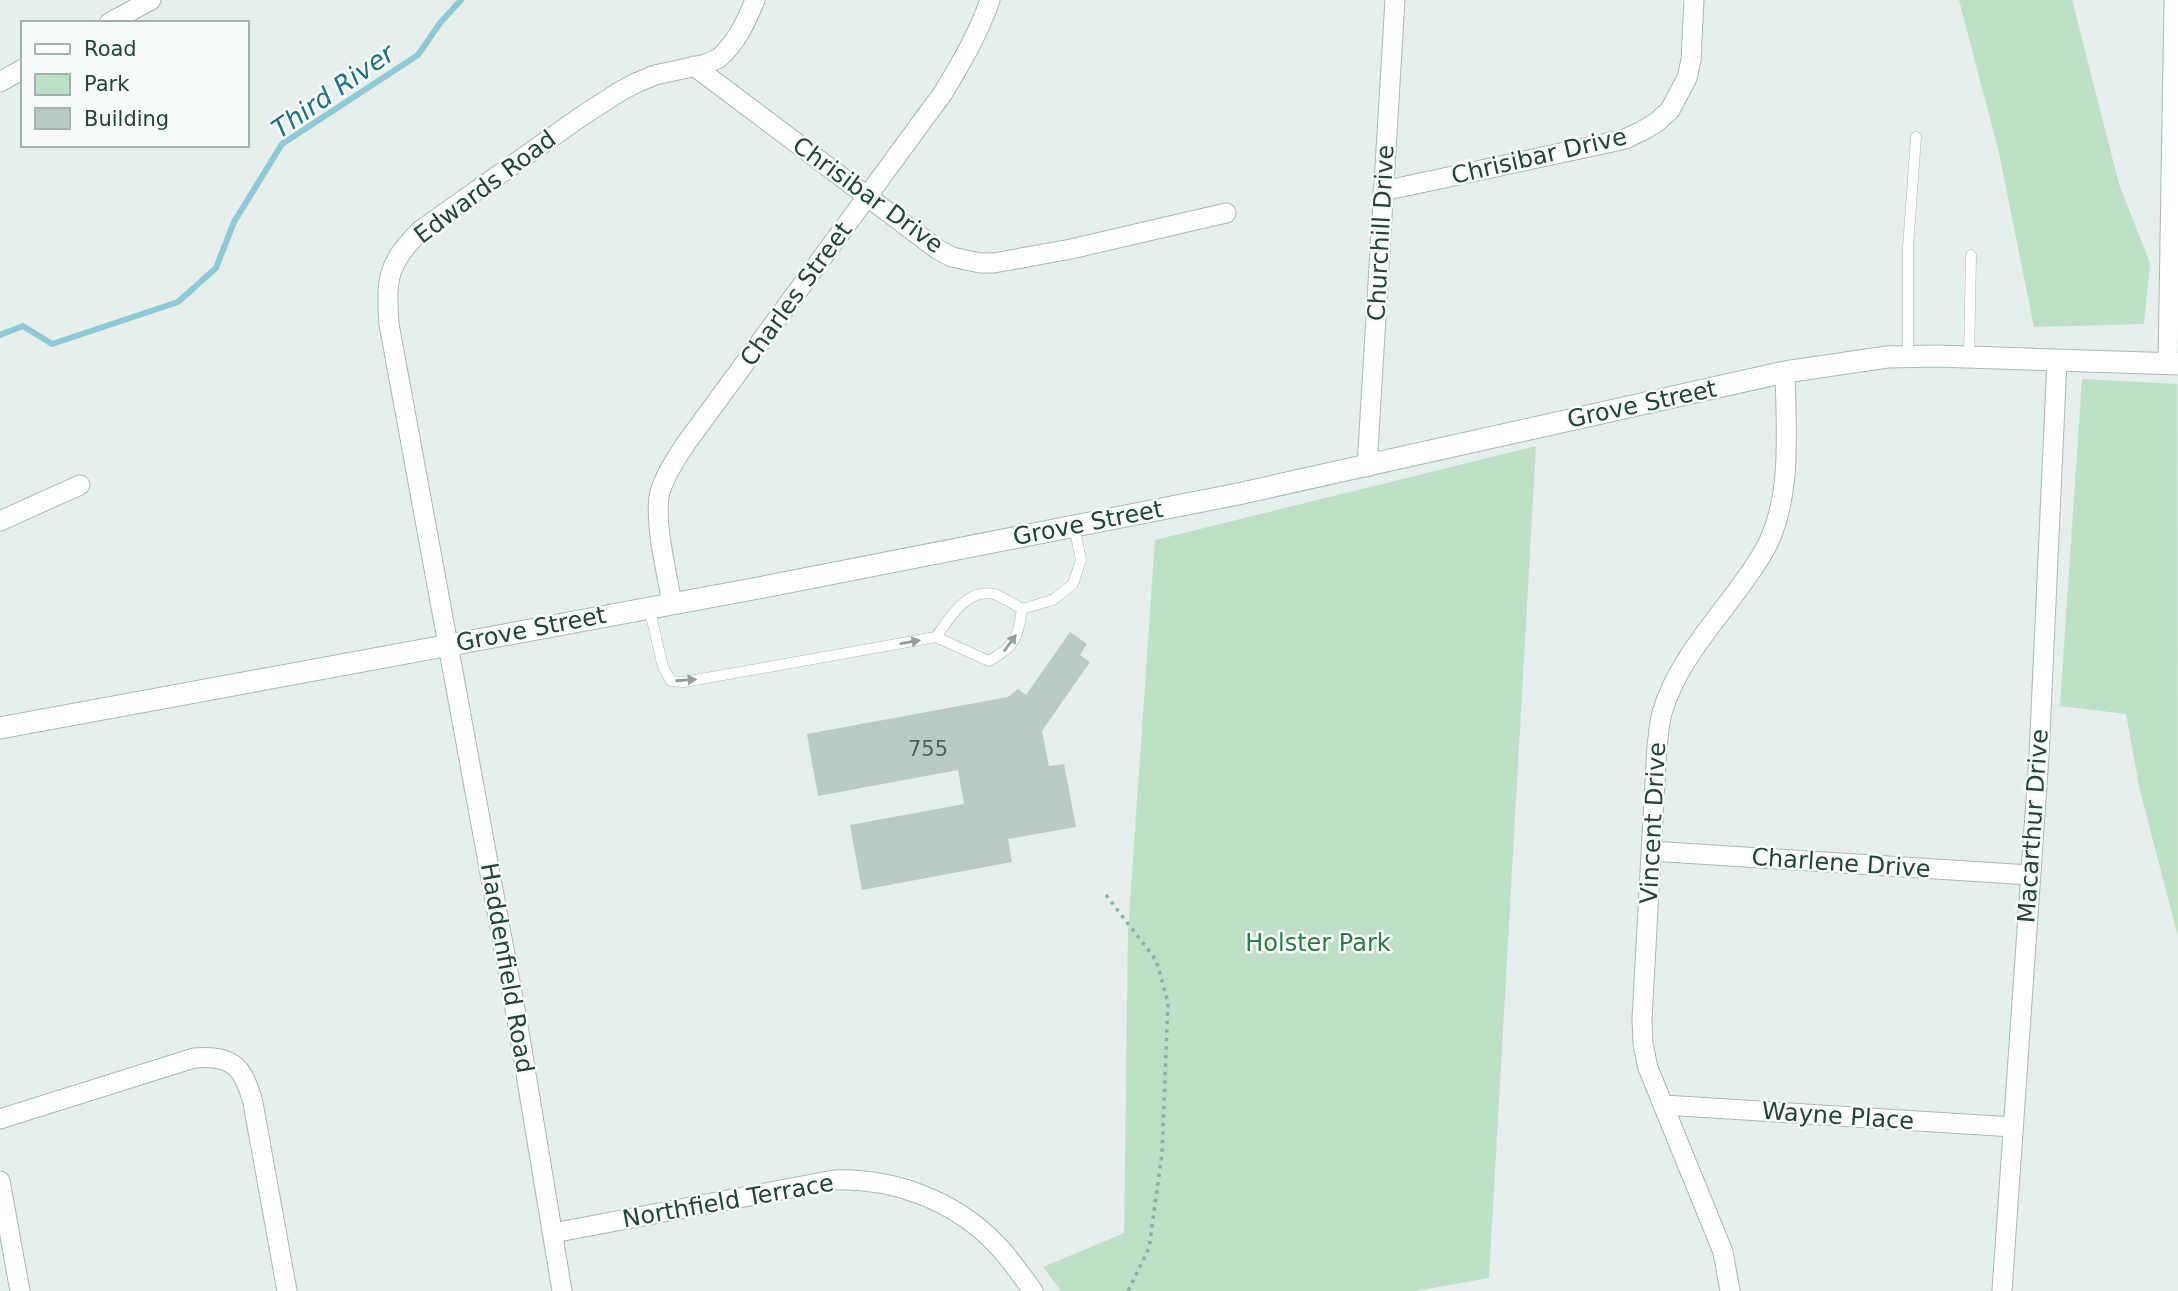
<svg xmlns="http://www.w3.org/2000/svg" width="2178" height="1291" viewBox="0 0 2178 1291" font-family="'DejaVu Sans',sans-serif">
  <rect width="100%" height="100%" fill="#e6efeb"/>
  <!-- green -->
  <path fill="#bfe0c8" d="M1959 0H2072L2119 184 2150 263 2144 324 2034 327 1999 153Z
    M2082 379 2177 384 2178 936 2140 791 2126 714 2060 706Z
    M1536 446 1489 1278 1416 1291H1061L1043 1267 1124 1233 1128 932 1155 540Z"/>
  <g fill="none" stroke-linecap="round" stroke-linejoin="round">
    <!-- stream -->
    <path stroke="#8ec9d4" stroke-width="6" d="M0 335 23 326 52 344 178 302 216 268 234 222 282 144 418 55 440 23 461 0"/>
  </g>
  <!-- building -->
  <path fill="#bbcac4" d="M1070 632 1087 644 1080 655 1090 662 1042 731 1049 766 1064 764 1076 827 1008 839 1012 862 862 890 850 825 964 804 958 770 818 796 807 734 1008 697 1018 689 1026 695Z"/>
  <g fill="none" stroke-linecap="round" stroke-linejoin="round">
    <defs>
      <path id="lane" d="M1908 356V247L1916 137
        M1969 357 1971 255
        M649 607 663 667 671 681 684 682 936 637C949 619 968 585 997 595 1005 599 1014 604 1022 609L1053 600 1073 584 1081 560 1074 526
        M936 637 989 661C1015 646 1018 639 1022 609"/>
      <path id="street" d="M109 23 151 0
        M694 66 937 249 952 257 980 263H994L1071 249 1226 213
        M0 82 23 69
        M1383 191 1603 144 1625 139 1642 131 1657 122 1670 110 1687 78 1691 60 1694 0
        M2168 363 2174 0
        M1367 467 1395 0
        M0 521 80 485
        M672 603C667 574 652 515 661 489 667 472 677 457 687 442L943 93C961 63 979 33 990 0
        M1651 851 2030 875
        M1664 1105 2013 1127
        M0 1119 194 1058C233 1054 244 1068 253 1103L287 1291
        M0 1181 20 1291
        M553 1233 834 1180C893 1178 954 1200 996 1244 1010 1258 1021 1275 1033 1291
        M562 1291 517 1020 389 324C386 278 387 264 421 230L579 118 619 92 636 83 655 75 706 64 719 58C737 42 746 22 755 0
        M1730 1291 1723 1252 1648 1068 1643 1044 1642 1019 1657 745C1659 734 1659 723 1662 713 1680 651 1733 605 1764 551 1793 500 1786 429 1785 372
        M2002 1291 2039 756 2057 360"/>
      <path id="secondary" d="M0 728 753 589 1238 494 1785 372 1887 357 1937 356 2178 364"/>
    </defs>
    <!-- lane casing -->
    <use href="#lane" stroke="#a8b8b2" stroke-width="11"/>
    <!-- street casing -->
    <use href="#street" stroke="#a8b8b2" stroke-width="21"/>
    <!-- secondary casing -->
    <use href="#secondary" stroke="#a4bbb3" stroke-width="23"/>
    <!-- path -->
    <path stroke="#86b3a5" stroke-width="3.5" stroke-dasharray="3.5 5" stroke-linecap="butt" d="M1106 895 1156 960 1168 1002 1162 1154 1149 1248 1128 1291"/>
    <!-- lane -->
    <use href="#lane" stroke="#fff" stroke-width="10"/>
    <!-- street -->
    <use href="#street" stroke="#fff" stroke-width="19"/>
    <!-- secondary -->
    <use href="#secondary" stroke="#fff" stroke-width="21"/>
  </g>
  <!-- one-way arrows -->
  <defs><path id="oneway-solid" d="M-6-.8H1V-3.2L6.5 0L1 3.2V.8H-6Z" transform="scale(1.75)"/></defs>
  <g fill="#92a09c">
    <use href="#oneway-solid" transform="translate(910 642) rotate(-10)"/>
    <use href="#oneway-solid" transform="translate(1010 643) rotate(-54)"/>
    <use href="#oneway-solid" transform="translate(686 680) rotate(-4)"/>
  </g>
  <g text-anchor="middle" dominant-baseline="central" stroke-width="5" stroke-linejoin="round" paint-order="stroke">
    <!-- number labels -->
    <g font-size="21" fill="#4a645c">
      <text x="928" y="749">755</text>
    </g>
    <!-- street labels -->
    <g font-size="24" fill="#24423a" stroke="#f7fbf9">
      <text transform="translate(1539 156) rotate(-13)">Chrisibar Drive</text>
      <text transform="translate(485 187) rotate(-37)">Edwards Road</text>
      <text transform="translate(868 195) rotate(36)">Chrisibar Drive</text>
      <text transform="translate(1381 233) rotate(-87)">Churchill Drive</text>
      <text transform="translate(796 294) rotate(-54)">Charles Street</text>
      <text transform="translate(1642 404) rotate(-12)">Grove Street</text>
      <text transform="translate(1088 523) rotate(-11)">Grove Street</text>
      <text transform="translate(531 629) rotate(-11)">Grove Street</text>
      <text transform="translate(1653 823) rotate(-87)">Vincent Drive</text>
      <text transform="translate(2033 826) rotate(-86)">Macarthur Drive</text>
      <text transform="translate(1841 863) rotate(4)">Charlene Drive</text>
      <text transform="translate(507 968) rotate(80)">Haddenfield Road</text>
      <text transform="translate(1838 1116) rotate(4)">Wayne Place</text>
      <text transform="translate(728 1201) rotate(-10)">Northfield Terrace</text>
    </g>
    <!-- park labels -->
    <g font-size="24" fill="#2d7a4b" stroke="#f7fbf9">
      <text x="1318" y="943">Holster Park</text>
    </g>
    <!-- water labels -->
    <g font-size="26" font-style="italic" fill="#1c6f80" stroke="#f7fbf9">
      <text transform="translate(333 91) rotate(-35)">Third River</text>
    </g>
  </g>
  <!-- legend -->
  <rect x="21" y="21" width="228" height="126" fill="#f7fbf9" stroke="#a3b1ad" stroke-width="2"/>
  <rect x="35" y="44" width="35" height="10" fill="#ffffff" stroke="#a3b1ad" stroke-width="2"/>
  <text x="84" y="56" font-size="21" fill="#24423a">Road</text>
  <rect x="35" y="74" width="35" height="21" fill="#bfe0c8" stroke="#a3b1ad" stroke-width="2"/>
  <text x="84" y="91" font-size="21" fill="#24423a">Park</text>
  <rect x="35" y="108" width="35" height="21" fill="#bbcac4" stroke="#a3b1ad" stroke-width="2"/>
  <text x="84" y="126" font-size="21" fill="#24423a">Building</text>
</svg>
